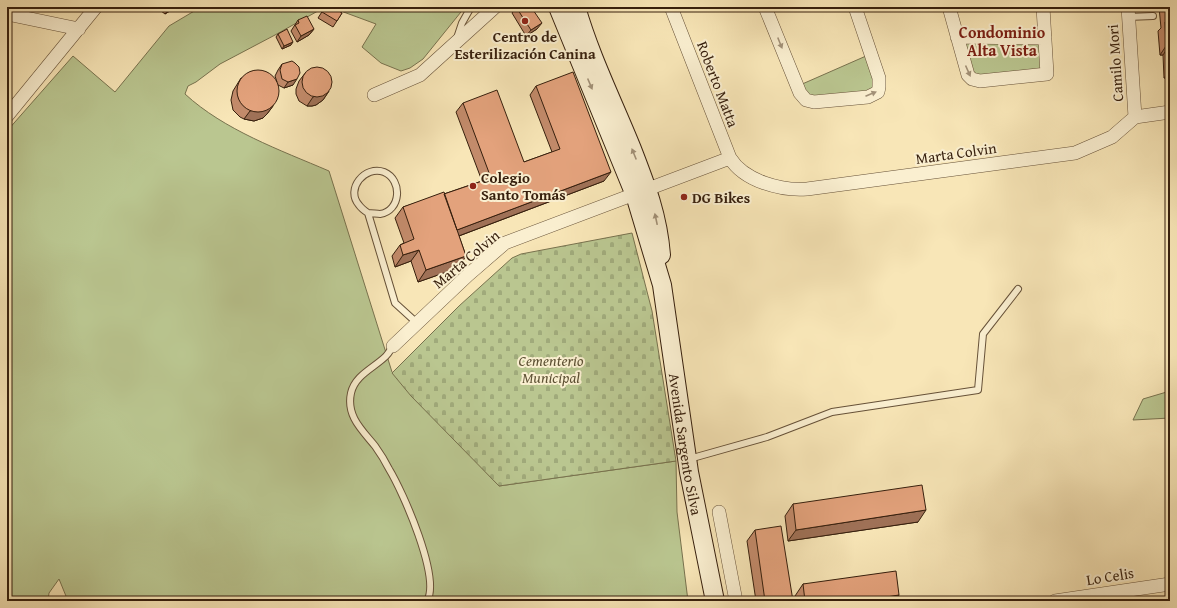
<svg xmlns="http://www.w3.org/2000/svg" width="1177" height="608" viewBox="0 0 1177 608" font-family="'Gentium Book Plus',serif">
  <defs>
    <pattern id="cemetery-stones" width="16" height="16" patternUnits="userSpaceOnUse"><rect width="16" height="16" fill="#bac690"/><path d="M2 7V4a2 2 0 0 1 4 0v3zM10 15v-3a2 2 0 0 1 4 0v3z" fill="#a0aa7b"/></pattern>
  </defs>
  <rect width="100%" height="100%" fill="#f8e6b7"/>
  <filter id="stains"><feTurbulence type="fractalNoise" baseFrequency=".005" numOctaves="4"/><feColorMatrix values="0 0 0 0 .2 0 0 0 0 .09 0 0 0 0 .02 0 0 0 .5 -.17"/></filter>
  <radialGradient id="worn" r=".72"><stop offset=".6" stop-color="#630" stop-opacity="0"/><stop offset="1" stop-color="#630" stop-opacity=".3"/></radialGradient>
  <!-- green -->
  <path fill="#bac690" stroke="#78724e" d="M201 7H325L275 35 220 64 196 82 188 86 185 94C224 130 280 150 329 171L392 372 499 486 676 461 677 512 688 601H68L59 579 49 593 48 601H28L23 599 18 601H7V131L73 56 115 92 169 26Z
    M330 7H465L423 59 410 68 401 71 381 63 362 47 376 24Z
    M961 39 1039 40 1041 71 975 76Z
    M866 56 875 81 872 91 812 99 800 85Z
    M1170 391V418L1133 420 1143 399Z"/>
  <!-- cemetery -->
  <path fill="url(#cemetery-stones)" stroke="#78724e" d="M632 233 652 311 676 461 499 486 411 396 392 373 459 306 512 258 521 254Z"/>
  <g fill="none" stroke-linecap="round" stroke-linejoin="round">
    <defs>
      <path id="lane" d="M1128 17 1153 16
        M457 38 462 23 471 7
        M368 213C372 213 377 214 380 214 401 211 403 180 384 172 365 165 345 189 359 205 361 208 365 211 368 213L395 303 417 323
        M393 346C391 349 389 353 386 356 374 368 355 375 351 393 346 416 362 430 375 446 380 453 385 461 389 469 403 492 441 578 427 601
        M689 459 767 437 832 412 978 390 983 334 1018 289"/>
      <path id="street" d="M671 7 730 158C744 181 781 191 807 189L1075 153 1112 137 1135 117 1170 112
        M765 7 800 93 806 100 814 102 868 97 878 92 879 87V78L855 7
        M949 7 968 75 972 79 980 81 1047 74 1043 7
        M1128 7 1135 117
        M7 14 79 29
        M957 37 1045 38
        M374 95 420 75 495 7
        M7 116 96 7
        M393 346 468 275 505 243 730 158
        M719 512 736 601
        M1055 601 1170 584"/>
      <g id="secondary">
        <path id="s1" d="M558 7 635 195 662 285 689 472 715 601"/>
        <path d="M576 7C590 56 613 102 632 149 646 185 658 216 661 255"/>
      </g>
    </defs>
    <!-- lane casing -->
    <use href="#lane" stroke="#665138" stroke-width="8"/>
    <!-- street casing -->
    <use href="#street" stroke="#665138" stroke-width="14"/>
    <!-- secondary casing -->
    <use href="#secondary" stroke="#361f0d" stroke-width="20"/>
    <!-- lane -->
    <use href="#lane" stroke="#faefd0" stroke-width="6"/>
    <!-- street -->
    <use href="#street" stroke="#faefd0" stroke-width="13"/>
    <!-- secondary -->
    <use href="#secondary" stroke="#faefd0" stroke-width="18"/>
  </g>
  <!-- wall -->
  <path fill="#c38b6b" stroke="#361f0d" d="M156 7H176L165 14Z
    M325 7 342 13 333 27 318 18Z
    M516 7 537 29 526 36 512 13Z
    M1159 7H1170V78H1164L1163 55H1160L1158 31 1161 28Z
    M298 20 314 29 309 35 297 42 291 31Z
    M278 34 291 45 282 49 276 37Z
    M282 64 293 85 284 88 278 85 273 106 267 114 263 118 254 121 244 119 240 117 233 110 231 100 233 91 241 78 277 82 275 76 278 70Z
    M306 72 329 91 323 100 316 105 312 106H307L299 101 296 94V89L299 81Z
    M536 86 604 181 459 236 466 256 458 268 418 282 411 261 395 267 392 256 400 245 404 243 395 218 403 207 444 194 482 181 456 112 463 103 524 162 552 152 530 95Z
    M793 504 918 522 788 541 785 516Z
    M755 530 793 601H756L747 541Z
    M803 584 899 595 895 601H795V596Z"/>
  <!-- shaded-wall -->
  <path fill="#9f7157" stroke="#361f0d" d="M171 7H176L165 14Z
    M542 23 537 29 526 36 531 30Z
    M314 29 309 35 297 42 301 36Z
    M293 42 291 45 282 49 284 46Z
    M1166 46H1169L1163 55H1160Z
    M1170 70V78H1164Z
    M297 79 293 85 284 88 288 82Z
    M329 91 323 100 316 105 312 106H307L313 97Z
    M273 106 267 114 263 118 254 121 244 119 250 111Z
    M611 172 604 181 448 240 454 231Z
    M419 250 411 261 395 267 403 255Z
    M466 256 458 268 418 282 426 270Z
    M926 510 918 522 788 541 796 530Z
    M899 595 895 601H861Z"/>
  <!-- building -->
  <path fill="#e3a27c" stroke="#361f0d" d="M325 7H333L342 13 337 21 322 12Z
    M516 7H531L542 23 531 30Z
    M1166 7H1170V68L1169 46H1166L1165 22H1167Z
    M307 16 314 29 301 36 295 25 299 23 298 20Z
    M287 29 293 42 284 46 278 34Z
    M292 61 295 63 299 67 300 73 297 79 288 82 282 79 280 70 282 64Z
    M302 82a15 15 0 1 1 30 0a15 15 0 1 1-30 0Z
    M237 91a21 21 0 1 1 42 0a21 21 0 1 1-42 0Z
    M573 72 611 172 457 230 444 194 491 178 463 103 497 90 524 162 560 149 536 86Z
    M444 192 466 256 426 270 419 250 403 255 400 245 414 239 403 207Z
    M922 485 926 510 796 530 793 504Z
    M781 526 793 601H765L755 530Z
    M896 571 899 595 861 601H805L803 584Z"/>
  <!-- one-way arrows -->
  <defs><path id="oneway-solid" d="M-6-.8H1V-3.2L6.5 0L1 3.2V.8H-6Z"/></defs>
  <g fill="#a29178">
    <use href="#oneway-solid" transform="translate(780 43) rotate(68)"/>
    <use href="#oneway-solid" transform="translate(968 71) rotate(66)"/>
    <use href="#oneway-solid" transform="translate(590 84) rotate(67)"/>
    <use href="#oneway-solid" transform="translate(871 94) rotate(-23)"/>
    <use href="#oneway-solid" transform="translate(634 154) rotate(-112)"/>
    <use href="#oneway-solid" transform="translate(656 219) rotate(-102)"/>
  </g>
  <!-- markers -->
  <g fill="#8f2418" stroke="#faefd0" stroke-width="1.5">
    <circle cx="525" cy="21" r="4"/>
    <circle cx="473" cy="186" r="4"/>
    <circle cx="684" cy="197" r="4"/>
  </g>
  <g text-anchor="middle" dominant-baseline="central" stroke-width="4" stroke-linejoin="round" paint-order="stroke">
    <!-- poi labels -->
    <g font-size="15" font-weight="bold" fill="#361f0d" stroke="#faefd0" text-anchor="start">
      <text x="525" y="36" text-anchor="middle">Centro de<tspan x="525" dy="17">Esterilización Canina</tspan></text>
      <text x="481" y="177">Colegio<tspan x="481" dy="17">Santo Tomás</tspan></text>
      <text x="692" y="197">DG Bikes</text>
    </g>
    <!-- street labels -->
    <g font-size="15" fill="#361f0d" stroke="#faefd0">
      <text transform="translate(1115 63) rotate(-94)">Camilo Mori</text>
      <text transform="translate(718 84) rotate(69)">Roberto Matta</text>
      <text transform="translate(956 153) rotate(-8)">Marta Colvin</text>
      <text transform="translate(466 259) rotate(-40)">Marta Colvin</text>
      <text stroke="none"><textPath href="#s1" startOffset="458">Avenida Sargento Silva</textPath></text>
      <text transform="translate(1110 576) rotate(-9)">Lo Celis</text>
    </g>
    <!-- park labels -->
    <g font-size="15" font-style="italic" fill="#5e5134" stroke="#faefd0">
      <text x="551" y="360">Cementerio<tspan x="551" dy="17">Municipal</tspan></text>
    </g>
    <!-- neighbourhood labels -->
    <g font-size="16" font-weight="bold" fill="#7a1f14" stroke="#faefd0">
      <text x="1002" y="32">Condominio<tspan x="1002" dy="18">Alta Vista</tspan></text>
    </g>
  </g>
  <!-- margin -->
  <rect width="1177" height="608" fill="none" stroke="#f8e6b7" stroke-width="24"/>
  <rect x="8" y="8" width="1161" height="592" fill="none" stroke="#361f0d" stroke-width="2"/>
  <rect x="12" y="12" width="1153" height="584" fill="none" stroke="#361f0d"/>
  <rect width="100%" height="100%" filter="url(#stains)"/>
  <rect width="100%" height="100%" fill="url(#worn)"/>
</svg>
